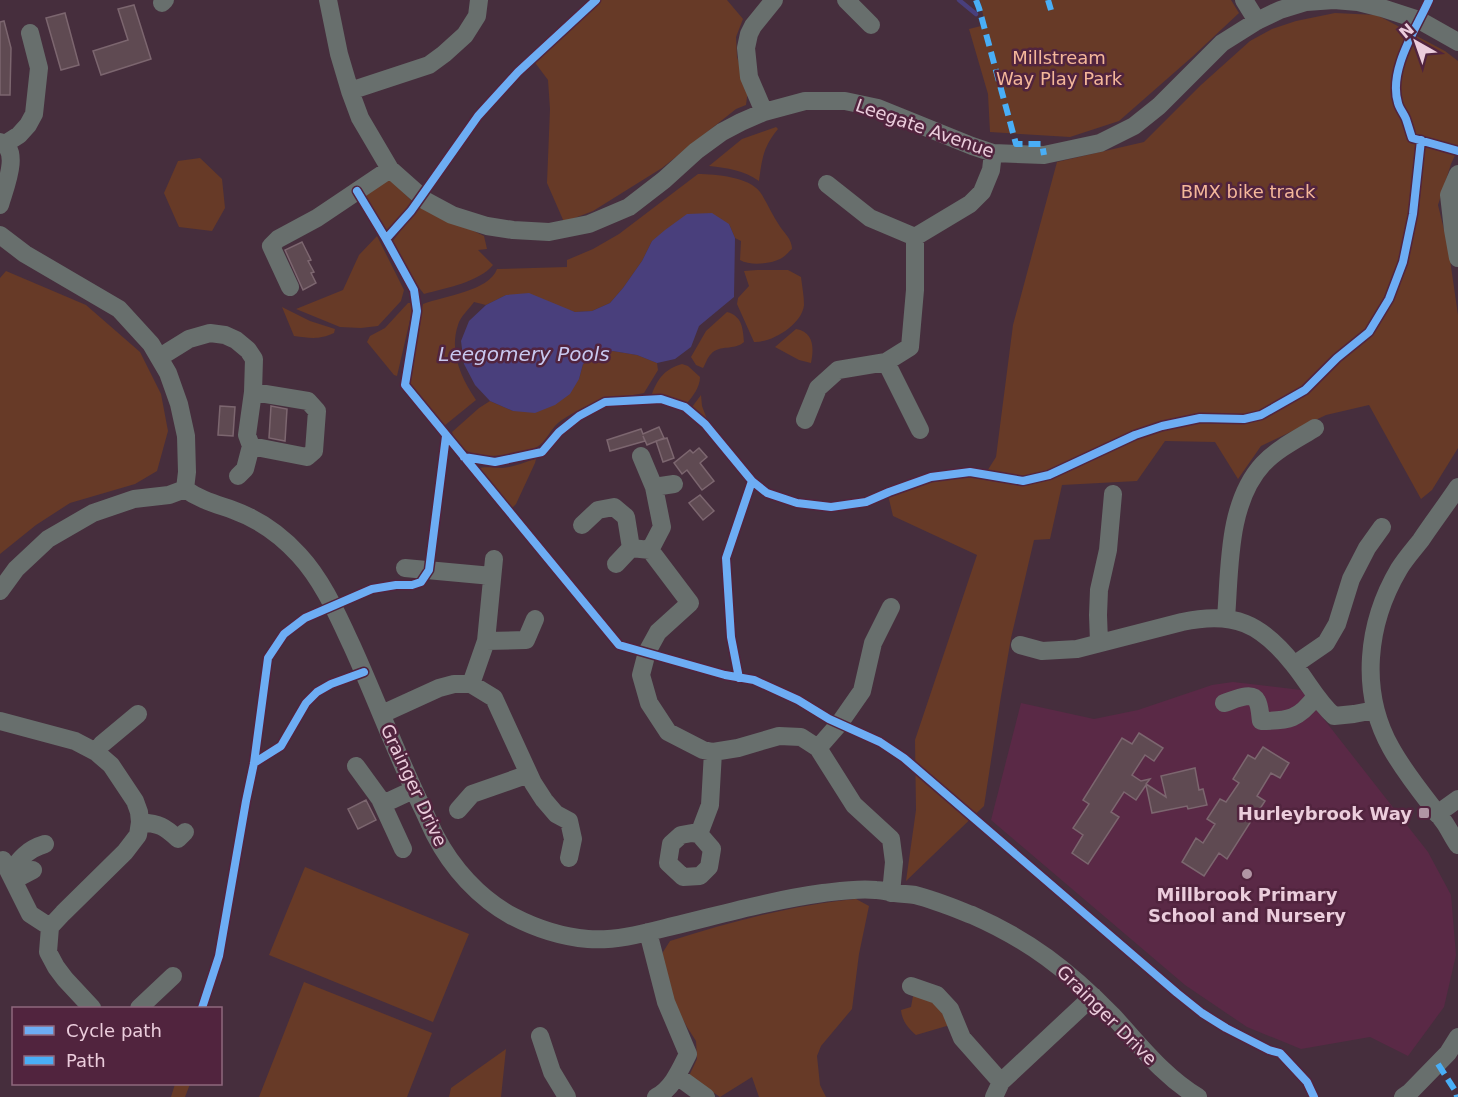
<svg xmlns="http://www.w3.org/2000/svg" width="1458" height="1097" viewBox="0 0 1458 1097" font-family="'DejaVu Sans',sans-serif">
  <rect width="100%" height="100%" fill="#462e3d"/>
  <!-- built -->
  <path fill="#5a2946" d="M1233 682 1301 690 1428 852 1451 895 1456 955 1444 1007 1408 1056 1370 1037 1301 1049 1247 1027 1185 985 991 820 1021 703 1094 719 1138 710 1212 685Z"/>
  <!-- green -->
  <path fill="#673a27" d="M600 0H727L743 19 736 37 737 57 748 90 746 105 736 109 662 168 593 211 564 222 547 183 550 109 548 80 533 60 556 42Z
    M980 0H1231L1239 13 1192 57 1119 121 1070 137 990 132 988 94 969 29 985 25Z
    M1335 13 1377 15 1445 51 1458 61V149L1451 164 1438 205 1448 246 1458 315V448L1432 490 1421 499 1369 405 1326 415 1261 446 1238 479 1215 442 1165 441 1137 481 1062 485 1050 539 1034 540 1011 638 1001 696 984 806 906 881 916 810 915 740 977 555 893 516 888 495 932 478 984 476 996 457 1013 325 1057 162 1144 142 1201 85 1250 41 1272 29 1296 21Z
    M776 127 778 129C763 147 762 159 759 181 743 170 728 168 709 166L742 139Z
    M200 158 222 179 225 208 212 231 179 227 164 193 178 161Z
    M698 174C716 174 749 177 760 192 767 202 772 215 779 225 784 233 792 239 792 249 788 252 785 257 780 259 770 264 750 266 740 260L741 241 735 238 729 224 652 241 642 261 623 288 610 303 592 311 575 312 557 306 506 295 486 305 474 302C469 309 460 317 458 325 449 352 461 378 476 400L444 426 410 385 409 374 423 304C444 296 489 291 497 269L567 267V260L593 249 619 234Z
    M386 176 413 202 387 234 363 195Z
    M420 205 484 236 487 249 478 250 493 265C479 282 446 288 424 294L413 280 392 242Z
    M377 236 404 290 401 301 378 326 361 328 340 327 296 309 343 290 359 255Z
    M757 270H788L801 277C802 286 804 296 804 305 802 325 771 343 754 342L737 304 738 298 749 286 744 271Z
    M6 271 86 305 140 352 161 394 168 431 157 471 135 484 70 503 36 525 0 554V278Z
    M408 303H411L413 307 397 376 394 375 367 342 370 336 385 328Z
    M282 307 310 321 335 329 334 333C319 340 310 338 294 336Z
    M727 312C742 316 743 328 744 342 734 351 720 344 711 354 707 358 706 363 703 368L696 365 691 357 706 331Z
    M796 329C814 332 814 348 811 363L799 360 775 347Z
    M613 351 637 355 657 363 658 370 644 393C627 397 610 396 594 403 582 408 568 415 558 423 550 430 546 442 537 447 530 451 522 452 515 453 492 458 460 460 452 432L479 408 490 401 513 411 579 379 583 364 599 354Z
    M682 364 688 366 700 377C700 387 693 396 687 403L666 396 652 394C658 378 665 369 682 364Z
    M701 395 702 406 708 422 692 407Z
    M536 459 535 463 516 504 510 510 496 494 477 469C486 466 493 468 502 468 515 467 524 462 536 459Z
    M305 867 469 934 433 1022 269 955Z
    M856 899 869 906 859 954 852 1009 821 1046 817 1056 820 1085 826 1097H759L752 1077 720 1097 689 1076 697 1059 696 1041 687 1027 672 999 663 964V952L670 941C731 922 792 905 856 899Z
    M304 982 432 1033 407 1097H259Z
    M913 996 933 999 950 1025 916 1035C908 1028 902 1021 901 1010L911 1007Z
    M506 1049 501 1097H449L451 1088Z
    M175 1084H190L185 1097H171Z"/>
  <!-- water -->
  <path fill="#493f7c" d="M712 213 729 224 735 238 734 297 699 326 691 347 675 359 657 363 637 355 613 351 599 354 583 364 579 379 570 394 555 405 535 413 513 411 490 401 475 385 464 364 461 341 469 321 486 305 506 295 529 293 575 312 592 311 610 303 623 288 642 261 652 241 665 230 687 214Z"/>
  <g fill="none" stroke-linecap="round" stroke-linejoin="round">
    <!-- stream -->
    <path stroke="#493f7c" stroke-width="4.5" d="M959 0 976 14"/>
  </g>
  <!-- building -->
  <path fill="#5f4a52" stroke="#7c666f" stroke-width="1.5" d="M134 5 151 59 101 75 93 51 128 40 118 9Z
    M65 13 79 65 61 70 46 18Z
    M4 21 11 48 10 95H0V22Z
    M302 242 311 260 308 261 314 272 311 273 316 283 303 290 285 250Z
    M220 406 235 407 233 436 218 435Z
    M271 406 287 409 285 441 269 438Z
    M659 427 664 438 647 445 643 436 645 441 610 451 607 440 641 429 643 434Z
    M667 438 674 458 663 462 656 441Z
    M699 448 707 457 700 463 714 481 702 490 687 470 682 474 674 463 690 450 693 453Z
    M700 495 714 511 703 520 689 503Z
    M1139 733 1163 748 1154 761 1145 755 1132 775 1141 781 1150 779 1146 784 1166 797 1161 776 1195 768 1199 790 1203 789 1207 805 1188 809 1187 806 1152 813 1146 785 1136 800 1124 792 1111 812 1119 817 1088 864 1072 853 1083 835 1073 828 1089 804 1083 800 1122 738 1132 744Z
    M1263 747 1289 763 1280 778 1271 773 1257 796 1265 801 1252 821H1251L1227 859 1219 853 1204 876 1182 862 1196 838 1203 843 1215 824 1207 819 1220 799 1226 802 1239 783 1233 779 1248 755 1255 759Z
    M366 800 376 820 358 829 348 809Z"/>
  <g fill="none" stroke-linecap="round" stroke-linejoin="round">
    <!-- minor -->
    <path stroke="#686f6d" stroke-width="18" d="M328 0 339 54 350 91 360 118 390 169 426 201 452 215 487 226 513 230 549 232 589 224 629 207 664 180 696 151 722 132 741 122 764 112 805 101H845L878 108 972 146 993 153 1044 155 1100 143 1134 126 1159 106 1222 43 1257 21 1280 10 1306 2 1334 0 1358 2 1382 8 1419 20 1458 42
      M846 0 871 25
      M1244 0 1257 21
      M162 3 165 0
      M350 91 429 65 444 54 465 35 477 16 479 0
      M764 112 749 77 746 48 749 34 753 26 774 0
      M0 142C22 149 4 190 0 205
      M5 144 19 135 28 125 34 114 39 68 30 33
      M1458 174 1449 195 1453 230 1458 258
      M827 184 870 218 915 237
      M0 235 25 254 119 309 151 344 168 373 179 404 186 436 187 472 185 489
      M290 287 271 246 278 239 317 218 390 169
      M160 357 189 339 210 333 225 335 236 340 248 350 254 359 253 392 247 435 251 446 245 469 238 476
      M886 362 920 430
      M805 420 818 388 838 370 886 362 910 347 915 290V237L970 204 982 192 991 170 993 153
      M251 446 307 457 314 451 317 411 308 401 253 392
      M641 456 654 487 662 527 650 550 690 603 658 632 647 652 641 675 649 703 668 732 703 750 713 752 738 748 779 736 801 737 818 748 854 805 891 839 894 862 891 893
      M654 487 674 484
      M1458 487C1446 505 1433 522 1421 540 1414 549 1405 559 1399 569 1367 623 1359 691 1391 748 1406 775 1425 797 1444 822 1449 829 1453 838 1458 845
      M582 525 598 510 614 507 626 517 631 548 650 550
      M616 564 631 548
      M405 568 492 576
      M0 591 16 569 48 539 93 513 134 499 169 495 185 489C200 500 216 504 233 510 258 519 281 535 299 555 323 581 337 614 352 646 376 699 396 753 421 805 426 815 430 825 435 835 452 868 479 898 512 916 535 928 562 937 588 939 617 941 645 933 673 926 723 914 772 900 823 893 840 891 858 888 876 890 882 890 889 892 895 893 902 894 909 894 915 895 935 900 954 908 972 915 1029 940 1068 970 1112 1015 1139 1044 1163 1076 1198 1097
      M1226 618C1230 569 1227 503 1263 464 1277 449 1297 439 1315 428
      M486 641 526 640 535 619
      M1099 642 1098 615 1099 590 1108 550 1113 494
      M1020 645 1042 651 1077 649 1182 622C1234 611 1261 623 1294 665 1308 682 1317 701 1334 716L1354 714 1375 710
      M1294 665 1326 643 1337 624 1351 579 1367 548 1382 527
      M471 684 486 641 494 559
      M1224 703C1232 701 1252 690 1257 701 1260 706 1260 715 1261 721 1289 721 1299 719 1316 696
      M382 714 439 688 454 684H471L494 698 533 783 544 800 556 814 569 821 573 839 569 858
      M0 721 75 741 96 752 111 765 135 801 139 812 140 822 138 835 125 852 63 913 50 927 48 952 56 967 65 979 92 1008
      M818 748 839 724 862 691 873 643 891 607
      M96 752 102 744 138 714
      M356 766 380 799 403 849
      M383 804 413 790
      M458 810 472 794 529 774
      M1437 814 1458 799
      M140 822C160 824 164 826 178 839L185 832
      M692 833 699 834 712 849 709 867 700 876 683 877 668 863 671 844 681 835Z
      M699 834 710 805 713 752
      M3 860 30 914 50 927
      M10 873C19 859 28 849 45 844
      M14 880 33 870
      M648 932 666 1002 688 1054C680 1070 672 1089 656 1097
      M911 986 937 995 950 1009 962 1038 1001 1082
      M139 1008 173 976
      M540 1036 552 1072 567 1097
      M677 1076 706 1097
      M994 1097 1001 1082 1093 996
      M1403 1097 1410 1092 1448 1053 1458 1037"/>
    <!-- quiet -->
    <path stroke="#49aef6" stroke-width="6" stroke-dasharray="12 6" stroke-linecap="butt" d="M976 0 979 8 1016 144H1042L1044 155
      M1048 0 1051 10
      M1438 1064 1456 1092 1457 1097"/>
    <defs>
      <path id="cycleway" d="M1429 0C1416 29 1388 70 1398 103 1399 108 1404 114 1406 119 1408 125 1410 132 1412 138L1458 151
        M357 191 386 239 414 290 417 311 405 385 619 645 725 675 754 680 798 700 829 719 880 742 904 758 1177 993 1202 1013 1226 1028 1269 1050 1280 1053 1307 1082 1314 1097
        M386 239 411 211 478 116 518 72 596 0
        M464 457 495 462 542 452 559 432 579 416 605 402 661 399 685 407 705 424 752 481 767 493 797 503 831 507 866 502 889 492 931 477 970 472 1023 481 1049 475 1135 435 1162 426 1200 418 1244 419 1261 415 1305 390 1337 358 1369 332 1389 299 1403 262 1413 214 1421 140
        M739 678 731 637 726 558 752 481
        M254 763 281 746 306 703 317 692 331 684 364 672
        M202 1008 219 956 246 801 254 763 268 658 284 634 305 618 372 589 396 585H412L421 582 429 570 446 436"/>
    </defs>
    <!-- cycleway casing -->
    <use href="#cycleway" stroke="#51243e" stroke-width="11"/>
    <!-- cycleway -->
    <use href="#cycleway" stroke="#6dadf4" stroke-width="8"/>
  </g>
  <!-- markers -->
  <g fill="#b195a4" stroke="#51243e" stroke-width="2">
    <rect x="1418" y="807" width="12" height="12" rx="3"/>
    <circle cx="1247" cy="874" r="6"/>
  </g>
  <g text-anchor="middle" dominant-baseline="central" stroke-width="5" stroke-linejoin="round" paint-order="stroke">
    <!-- park labels -->
    <g font-size="18" fill="#f4b79a" stroke="#51243e">
      <text x="1059" y="57">Millstream<tspan x="1059" dy="21">Way Play Park</tspan></text>
      <text x="1248" y="191">BMX bike track</text>
    </g>
    <!-- street labels -->
    <g font-size="18" fill="#ebcddc" stroke="#51243e">
      <text transform="translate(925 128) rotate(19)">Leegate Avenue</text>
      <text transform="translate(414 785) rotate(65)">Grainger Drive</text>
      <text transform="translate(1107 1015) rotate(45)">Grainger Drive</text>
    </g>
    <!-- poi labels -->
    <g font-size="18" font-weight="bold" fill="#ebcddc" stroke="#51243e" text-anchor="end">
      <text x="1412" y="813">Hurleybrook Way</text>
      <text x="1247" y="894" text-anchor="middle">Millbrook Primary<tspan x="1247" dy="21">School and Nursery</tspan></text>
    </g>
    <!-- water labels -->
    <g font-size="20" font-style="italic" fill="#c8c8ef" stroke="#51243e">
      <text x="524" y="354">Leegomery Pools</text>
    </g>
  </g>
  <!-- legend -->
  <rect x="12" y="1007" width="210" height="78" fill="#51243e" stroke="#8f687d" stroke-width="1.5"/>
  <rect x="24" y="1026" width="30" height="9" fill="#6dadf4" stroke="#8f687d" stroke-width="1.5"/>
  <text x="66" y="1037" font-size="18" fill="#ebcddc">Cycle path</text>
  <rect x="24" y="1056" width="30" height="9" fill="#49aef6" stroke="#8f687d" stroke-width="1.5"/>
  <text x="66" y="1067" font-size="18" fill="#ebcddc">Path</text>
  <!-- north arrow -->
  <g transform="translate(1416 42) rotate(320)" stroke="#51243e" stroke-width="4.5" paint-order="stroke">
  <path d="M0-4.5L10 22L0 15L-10 22Z" fill="#ebcddc"/>
  <text y="-9" font-size="16" font-weight="bold" text-anchor="middle" fill="#ebcddc">N</text>
  </g>
</svg>
